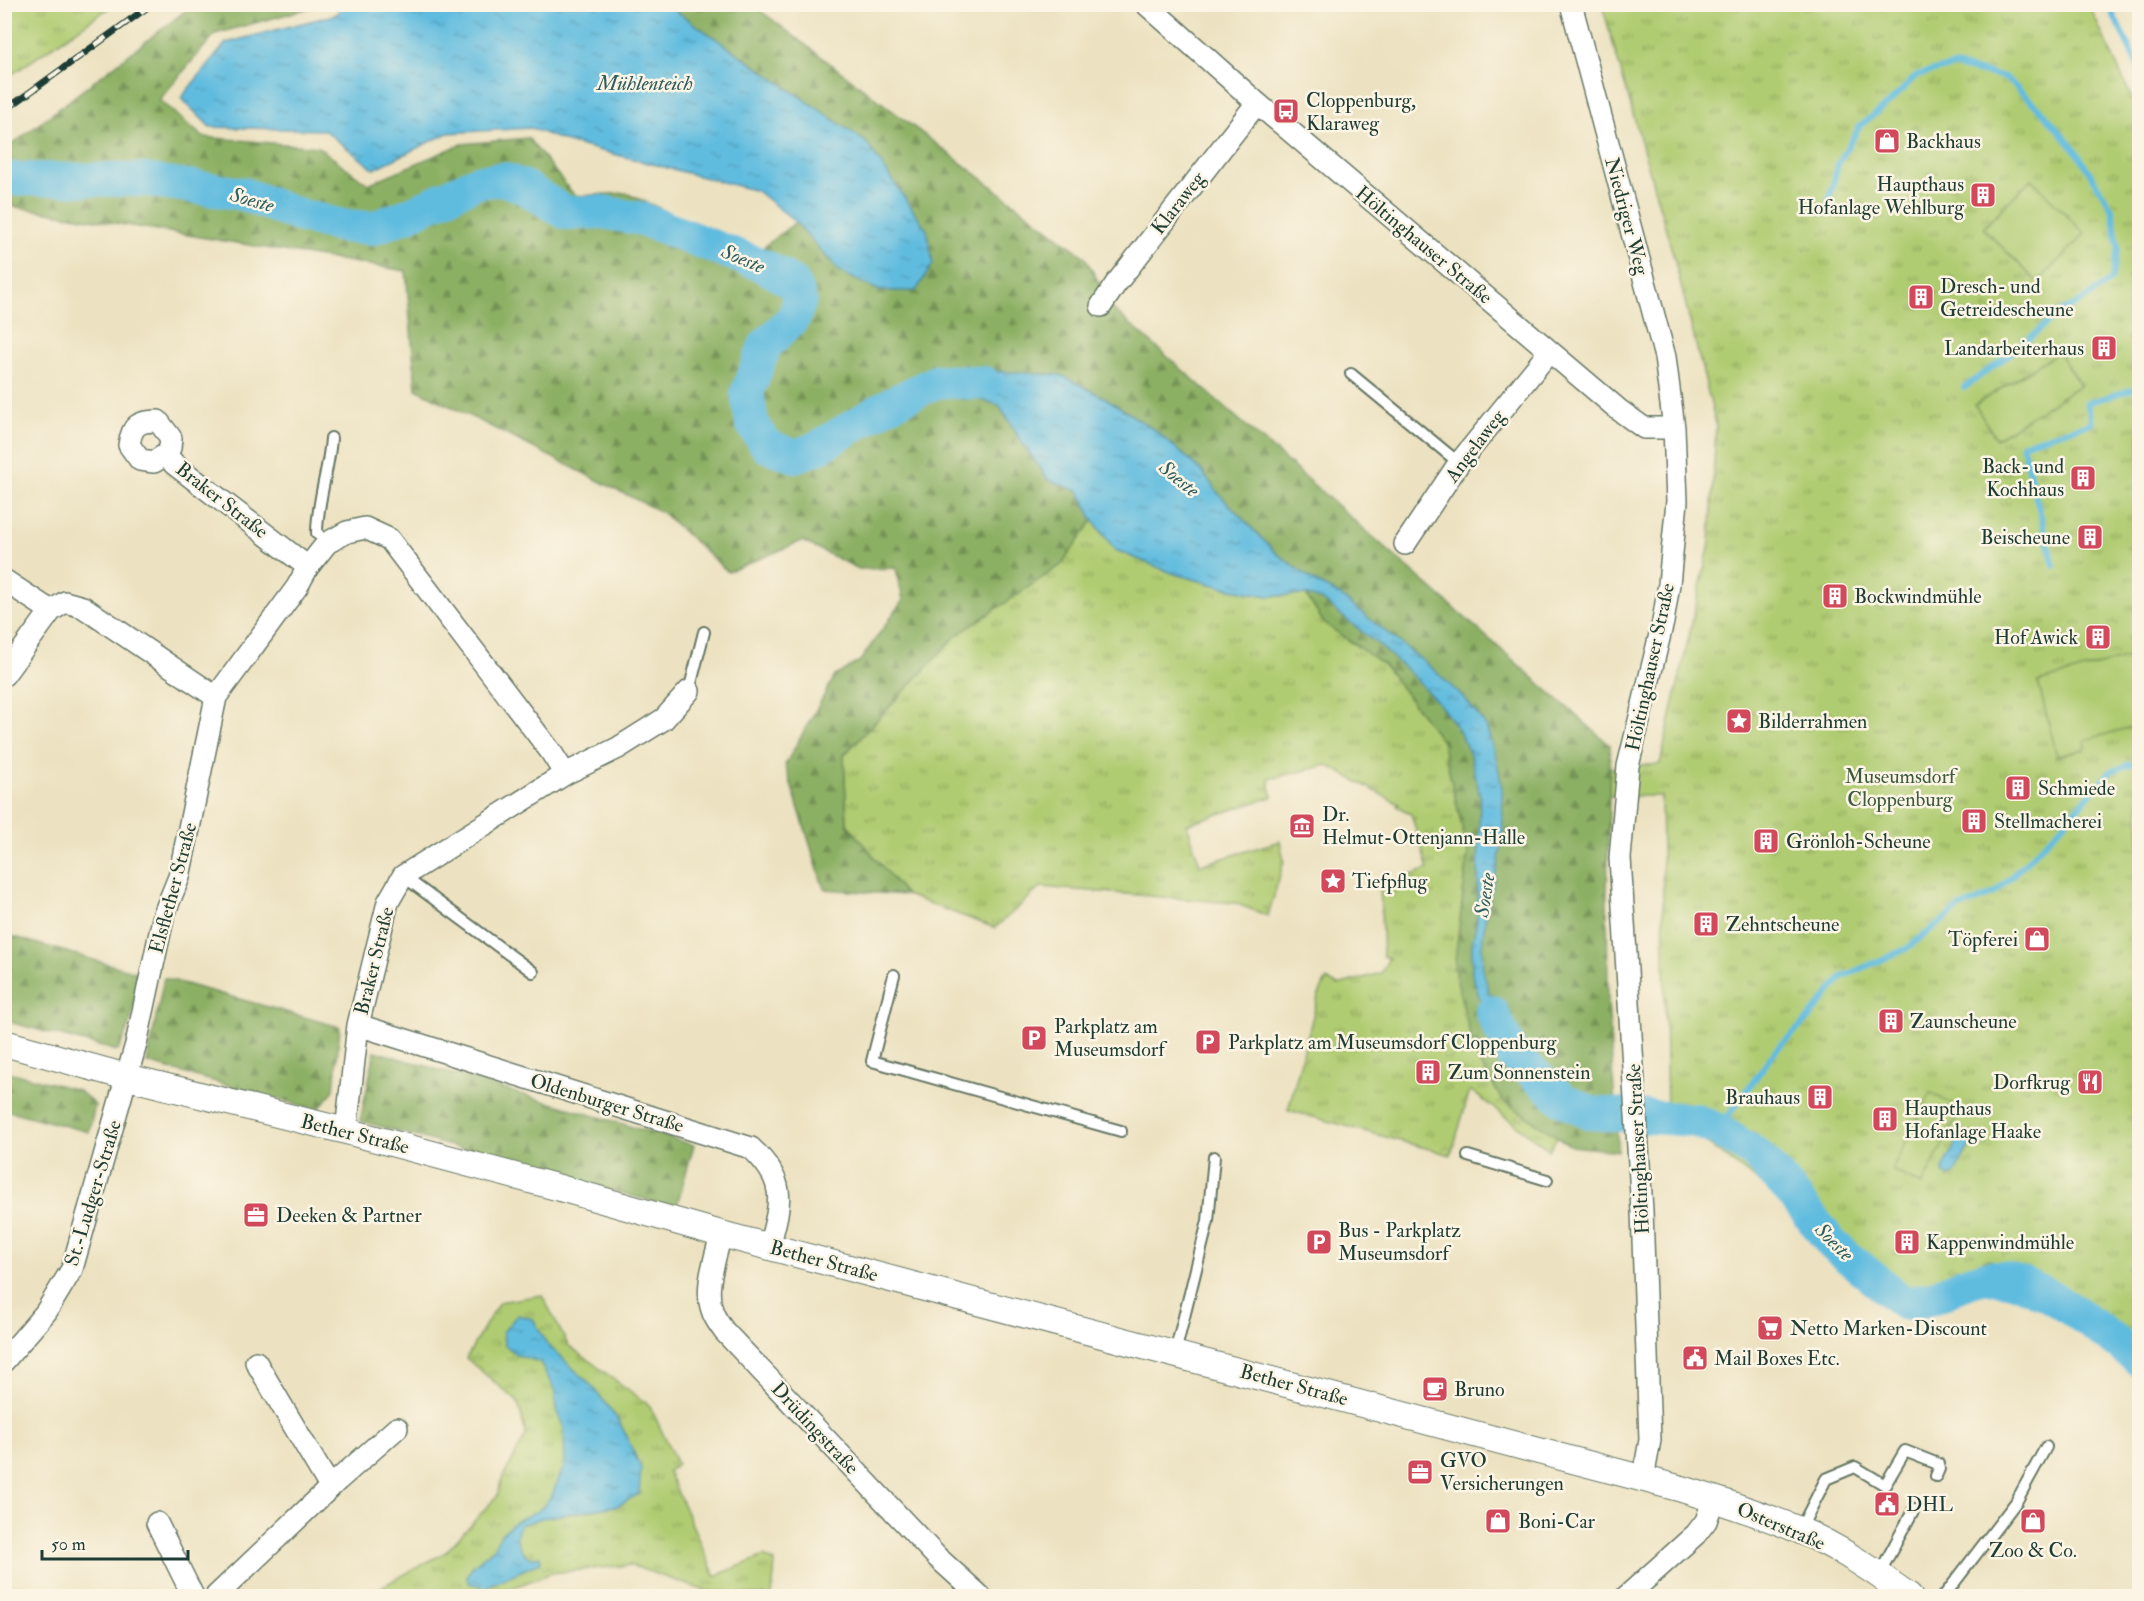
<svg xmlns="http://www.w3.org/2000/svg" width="2144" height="1601" viewBox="0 0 2144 1601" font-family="'IM FELL Double Pica',serif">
  <defs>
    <pattern id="grass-tufts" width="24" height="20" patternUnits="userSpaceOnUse" patternTransform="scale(1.5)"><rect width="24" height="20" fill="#b0cc72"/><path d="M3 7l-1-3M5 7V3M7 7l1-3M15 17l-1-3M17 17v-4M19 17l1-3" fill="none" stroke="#8fa75e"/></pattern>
    <pattern id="forest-firs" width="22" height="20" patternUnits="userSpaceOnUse" patternTransform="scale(1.5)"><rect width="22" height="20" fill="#8cb064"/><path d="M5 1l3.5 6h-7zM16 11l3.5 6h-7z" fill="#729053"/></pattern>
    <pattern id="water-ripples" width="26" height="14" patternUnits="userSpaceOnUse" patternTransform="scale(1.5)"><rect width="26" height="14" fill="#61bcdf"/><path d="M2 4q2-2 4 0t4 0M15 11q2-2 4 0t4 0" fill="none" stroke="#4f9ab6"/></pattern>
  </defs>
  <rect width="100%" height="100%" fill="#fcf5e5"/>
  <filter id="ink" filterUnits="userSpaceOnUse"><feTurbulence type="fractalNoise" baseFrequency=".0167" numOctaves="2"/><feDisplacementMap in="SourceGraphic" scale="12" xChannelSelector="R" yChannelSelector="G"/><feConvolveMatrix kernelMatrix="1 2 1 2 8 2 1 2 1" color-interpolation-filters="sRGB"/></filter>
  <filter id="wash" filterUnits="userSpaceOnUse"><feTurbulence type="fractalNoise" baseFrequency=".008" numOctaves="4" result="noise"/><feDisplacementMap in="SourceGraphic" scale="24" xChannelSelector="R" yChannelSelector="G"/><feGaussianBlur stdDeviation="1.35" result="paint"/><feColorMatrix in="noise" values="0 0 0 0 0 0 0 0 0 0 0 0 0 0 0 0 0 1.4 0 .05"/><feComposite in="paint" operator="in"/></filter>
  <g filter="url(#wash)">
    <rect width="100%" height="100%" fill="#ece2c1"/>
    <!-- grass -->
    <path fill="url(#grass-tufts)" stroke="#688453" stroke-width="1.5" d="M5 4H113V5L5 79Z
      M1602 5H2089L2140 116 2139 1345 2083 1304 1988 1259 1907 1291 1667 1114 1661 796H1607L1574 1110 1549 1150 1470 1090 1451 1155 1288 1110 1318 997 1326 980 1338 985 1381 973 1389 958 1383 956 1380 886 1428 869 1411 814 1397 806 1399 804 1327 765 1269 779 1272 797 1187 824 1200 865 1280 841 1284 861 1268 916 1235 903 1041 887 995 928 906 895 847 824 844 755 956 636 1061 565 1093 520 1115 550 1175 574 1222 587 1268 596 1306 595 1324 623 1384 665 1442 741 1608 768 1660 764 1710 543 1716 424 1673 254Z
      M542 1295 568 1345 650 1406 677 1464 668 1471 715 1576 764 1556 775 1562 772 1596 706 1591 630 1565 551 1573 491 1596H375L379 1588 446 1552 498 1495 501 1481 526 1435 518 1402 466 1358 499 1302Z"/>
    <!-- forest -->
    <path fill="url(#forest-firs)" stroke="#56764c" stroke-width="1.5" d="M193 5H320L215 34 159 100 203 137 318 147 368 184 462 144 528 138 575 196 626 193 757 252 796 222 840 272 866 142 667 5H753L1085 257 1113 309 1610 745 1607 899 1608 1003 1618 1151 1571 1146 1502 1100 1475 1055 1454 969 1468 853 1442 741 1384 665 1324 623 1306 595 1314 581 1275 552 1217 492 1201 470 1156 431 1107 399 1061 375 940 388 999 405 1023 444 1048 480 1079 491 1093 520 1061 565 956 636 844 755 847 824 906 895 824 889 785 765 835 676 860 661 903 600 896 568 859 569 802 541 728 572 663 513 416 389 406 271 5 205V150Z
      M4 934 136 972C140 998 130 1027 118 1051L5 1021Z
      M164 978 340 1027 334 1090 318 1110 147 1063Z
      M375 1051 694 1145 676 1208 360 1121Z
      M4 1071 78 1090 95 1105 89 1132 5 1110Z"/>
    <!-- garden -->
    <path fill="#b0cc72" stroke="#688453" stroke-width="1.5" d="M2031 179 2085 234 2037 282 1983 228Z
      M2058 352 2080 385 1996 439 1975 405Z
      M2139 654V725L2085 740 2086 749 2057 756 2038 682Z
      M1931 1093 1961 1109 1922 1185 1892 1170Z"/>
    <!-- water -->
    <path fill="url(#water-ripples)" stroke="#407c8a" stroke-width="1.5" d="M342 5H667L866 142 927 230 933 264 916 291H880L840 272 796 222 757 191 567 142 531 128 448 133 374 169 324 130 210 127 181 98 226 43 337 14Z
      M980 370 1061 375 1107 399 1156 431 1201 470 1217 492 1275 552 1314 581 1338 594 1432 668 1466 700 1486 726 1497 761 1502 788 1503 831 1498 866 1486 912 1482 946 1483 970 1492 1003 1512 1054 1499 1035 1479 996 1472 975V943L1477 920 1480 796 1471 757 1458 729 1439 704 1412 675 1380 646 1323 601 1306 595 1268 596 1222 587 1175 574 1115 550 1093 520 1079 491 1048 480 1023 444 999 405 940 388 938 381 939 374Z
      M1965 1133 1971 1136V1143L1954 1175 1948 1177 1943 1173V1169L1959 1137Z
      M517 1315 533 1319 547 1344 594 1388 619 1421 641 1468 639 1494 617 1506 542 1518 520 1525C513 1539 518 1549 530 1558L540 1556 541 1562 485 1587 468 1583 467 1575 473 1566 493 1549 501 1534 516 1521 538 1511 551 1497 565 1464 564 1428 558 1415 554 1389 540 1362 517 1355 504 1344 503 1332Z"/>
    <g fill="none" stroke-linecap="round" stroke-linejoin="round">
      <!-- stream -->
      <path stroke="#61bcdf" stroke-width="6" d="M2108 4 2140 70
        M1826 213 1838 164 1860 126 1891 101 1917 75 1954 66 2005 77 2045 114 2078 154 2112 209 2118 248 2111 280 2082 301 2059 313 2019 347 1964 388
        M2054 566 2022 444 2092 423 2087 403 2140 387
        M1718 1130 1776 1050 1808 1019 1842 977 1906 949 1959 908 1995 893 2057 831 2110 772 2140 760"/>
      <!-- river -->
      <path stroke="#61bcdf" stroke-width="34" d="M4 179 146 180 243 194 298 215 342 226 373 228 408 215 477 182 503 179 524 187 566 213 602 212 642 219 764 266 793 283 800 300 794 317 765 346 747 393 752 423 767 446 795 456 817 448 885 407 938 381 984 383
        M1492 1012 1512 1054 1562 1099 1591 1113 1694 1120 1718 1130 1756 1154 1787 1187 1833 1245 1904 1303C1933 1304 1956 1282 1983 1278 2031 1270 2102 1332 2140 1360"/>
    </g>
  </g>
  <g filter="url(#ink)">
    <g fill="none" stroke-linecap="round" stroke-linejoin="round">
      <defs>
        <path id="service" d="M1351 374 1459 463
          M327 543 317 533C317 501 329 470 331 438
          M689 691 704 632
          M403 876 533 972
          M894 975 872 1061 1121 1131
          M1468 1156 1547 1180
          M1175 1353 1208 1221 1214 1157
          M1800 1530 1826 1479 1855 1467 1885 1485 1905 1451 1938 1464 1939 1469 1936 1476
          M1879 1574 1914 1509
          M1944 1596 2016 1502 2046 1447"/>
        <path id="minor" d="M1146 4 1257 103 1619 410 1644 428H1674
          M1571 4 1665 357 1674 428 1677 501 1669 584 1663 622 1628 766 1620 858 1642 1211 1650 1440 1643 1479
          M1101 306 1115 285 1257 103
          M166 454 154 462 140 460 129 445C132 425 138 421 158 421L171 438 170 448 166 454 174 464 308 567
          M1405 544 1459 463 1549 352
          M4 580 51 611 4 675
          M216 697 297 587 308 567 327 543 347 532 365 528 389 539 551 752 565 774 403 876 388 902 358 1025 346 1131
          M565 774 618 748 664 719 689 691
          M358 1025 751 1148C788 1182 781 1202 769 1247
          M721 1234C716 1257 704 1287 712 1310 714 1318 720 1325 724 1331L937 1557 980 1596
          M4 1361 46 1312 72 1269 136 1044 164 914 179 877 216 697 83 607 65 602 51 611
          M256 1362 330 1487
          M157 1523 193 1596
          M216 1596 338 1480 397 1428
          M1627 1596 1696 1534 1706 1521 1714 1498"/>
        <path id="tertiary" d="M4 1043 127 1077 346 1131 560 1188 721 1234 1682 1489C1721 1501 1761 1514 1799 1530 1838 1546 1875 1572 1909 1596"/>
      </defs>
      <!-- service casing -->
      <use href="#service" stroke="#677765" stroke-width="14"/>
      <!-- minor casing -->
      <use href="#minor" stroke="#677765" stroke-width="24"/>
      <!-- tertiary casing -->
      <use href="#tertiary" stroke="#677765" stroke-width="28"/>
      <!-- service -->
      <use href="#service" stroke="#fff" stroke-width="10"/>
      <!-- minor -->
      <use href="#minor" stroke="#fff" stroke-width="21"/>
      <!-- tertiary -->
      <use href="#tertiary" stroke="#fff" stroke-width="26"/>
      <defs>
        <path id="rail" d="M4 111 152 4"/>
      </defs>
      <!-- rail casing -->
      <use href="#rail" stroke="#1f3d34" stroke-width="7"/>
      <!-- rail -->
      <use href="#rail" stroke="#fcf5e5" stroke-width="4.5" stroke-dasharray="14" stroke-linecap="butt"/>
    </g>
  </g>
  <!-- icons -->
  <defs>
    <symbol id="bus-square" viewBox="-11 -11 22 22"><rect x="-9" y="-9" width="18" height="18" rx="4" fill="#d1495b" stroke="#fcf5e5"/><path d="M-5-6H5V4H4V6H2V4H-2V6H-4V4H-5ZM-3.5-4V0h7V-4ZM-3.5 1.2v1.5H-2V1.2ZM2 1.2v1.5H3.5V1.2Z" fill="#fff"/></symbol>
    <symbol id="shop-square" viewBox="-11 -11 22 22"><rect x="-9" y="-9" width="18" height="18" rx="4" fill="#d1495b" stroke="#fcf5e5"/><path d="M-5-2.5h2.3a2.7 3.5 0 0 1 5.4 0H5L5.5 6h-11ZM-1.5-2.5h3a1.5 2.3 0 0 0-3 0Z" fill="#fff"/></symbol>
    <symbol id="building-square" viewBox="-11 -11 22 22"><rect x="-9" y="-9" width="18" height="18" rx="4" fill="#d1495b" stroke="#fcf5e5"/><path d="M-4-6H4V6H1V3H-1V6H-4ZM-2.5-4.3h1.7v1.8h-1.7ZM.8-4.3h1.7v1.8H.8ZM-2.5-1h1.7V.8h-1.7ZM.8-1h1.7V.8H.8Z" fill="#fff"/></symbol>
    <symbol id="sight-square" viewBox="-11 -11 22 22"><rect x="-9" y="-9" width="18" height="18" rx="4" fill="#d1495b" stroke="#fcf5e5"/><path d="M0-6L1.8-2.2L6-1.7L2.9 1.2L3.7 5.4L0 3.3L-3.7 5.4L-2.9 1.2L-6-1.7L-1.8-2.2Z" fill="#fff"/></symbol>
    <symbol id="museum-square" viewBox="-11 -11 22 22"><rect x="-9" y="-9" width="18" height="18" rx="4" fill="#d1495b" stroke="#fcf5e5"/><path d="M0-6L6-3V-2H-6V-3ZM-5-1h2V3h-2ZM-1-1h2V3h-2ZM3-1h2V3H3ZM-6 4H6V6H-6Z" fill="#fff"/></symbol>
    <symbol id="parking-square" viewBox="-11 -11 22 22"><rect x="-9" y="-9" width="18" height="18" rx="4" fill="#d1495b" stroke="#fcf5e5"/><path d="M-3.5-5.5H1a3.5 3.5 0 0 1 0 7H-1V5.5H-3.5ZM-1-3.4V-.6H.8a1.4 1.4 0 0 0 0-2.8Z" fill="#fff"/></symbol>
    <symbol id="restaurant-square" viewBox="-11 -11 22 22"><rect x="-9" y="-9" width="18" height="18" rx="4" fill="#d1495b" stroke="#fcf5e5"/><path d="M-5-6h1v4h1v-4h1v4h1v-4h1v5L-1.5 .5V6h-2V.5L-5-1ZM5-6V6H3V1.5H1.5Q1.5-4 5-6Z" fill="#fff"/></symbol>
    <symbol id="office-square" viewBox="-11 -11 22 22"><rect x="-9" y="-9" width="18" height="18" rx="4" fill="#d1495b" stroke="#fcf5e5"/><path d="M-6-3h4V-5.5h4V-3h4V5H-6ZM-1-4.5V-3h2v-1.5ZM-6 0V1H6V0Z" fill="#fff"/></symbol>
    <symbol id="supermarket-square" viewBox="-11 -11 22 22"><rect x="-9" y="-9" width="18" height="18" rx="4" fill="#d1495b" stroke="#fcf5e5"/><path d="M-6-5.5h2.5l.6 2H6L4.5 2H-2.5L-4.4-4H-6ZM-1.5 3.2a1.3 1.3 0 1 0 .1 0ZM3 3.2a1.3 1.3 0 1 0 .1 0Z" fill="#fff"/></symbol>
    <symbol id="civic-square" viewBox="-11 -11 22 22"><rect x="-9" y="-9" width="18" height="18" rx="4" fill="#d1495b" stroke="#fcf5e5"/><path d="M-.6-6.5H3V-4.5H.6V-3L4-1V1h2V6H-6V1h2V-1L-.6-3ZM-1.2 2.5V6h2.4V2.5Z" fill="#fff"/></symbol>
    <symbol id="cafe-square" viewBox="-11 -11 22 22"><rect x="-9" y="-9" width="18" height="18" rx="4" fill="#d1495b" stroke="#fcf5e5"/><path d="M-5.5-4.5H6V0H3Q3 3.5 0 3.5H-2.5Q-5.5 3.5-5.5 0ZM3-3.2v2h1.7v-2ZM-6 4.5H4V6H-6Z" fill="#fff"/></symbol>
  </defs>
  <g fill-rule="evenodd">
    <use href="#bus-square" x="1271" y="96" width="30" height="30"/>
    <use href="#shop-square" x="1872" y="126" width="30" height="30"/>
    <use href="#building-square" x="1968" y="180" width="30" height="30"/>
    <use href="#building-square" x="1906" y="282" width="30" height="30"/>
    <use href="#building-square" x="2089" y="333" width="30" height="30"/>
    <use href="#building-square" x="2068" y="463" width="30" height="30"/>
    <use href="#building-square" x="2075" y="522" width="30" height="30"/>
    <use href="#building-square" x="1820" y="581" width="30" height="30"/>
    <use href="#building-square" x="2083" y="622" width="30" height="30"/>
    <use href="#sight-square" x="1724" y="706" width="30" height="30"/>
    <use href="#building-square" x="2003" y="773" width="30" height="30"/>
    <use href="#building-square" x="1959" y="806" width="30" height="30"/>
    <use href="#museum-square" x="1287" y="811" width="30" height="30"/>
    <use href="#building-square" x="1751" y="826" width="30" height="30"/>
    <use href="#sight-square" x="1318" y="866" width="30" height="30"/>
    <use href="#building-square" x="1691" y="909" width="30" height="30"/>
    <use href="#shop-square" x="2022" y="924" width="30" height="30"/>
    <use href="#building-square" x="1876" y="1006" width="30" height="30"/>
    <use href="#parking-square" x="1019" y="1023" width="30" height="30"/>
    <use href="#parking-square" x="1193" y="1027" width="30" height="30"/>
    <use href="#building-square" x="1413" y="1057" width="30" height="30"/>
    <use href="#restaurant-square" x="2075" y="1067" width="30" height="30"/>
    <use href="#building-square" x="1805" y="1082" width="30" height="30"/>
    <use href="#building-square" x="1870" y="1104" width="30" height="30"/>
    <use href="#office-square" x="241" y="1200" width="30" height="30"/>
    <use href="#parking-square" x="1304" y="1227" width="30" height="30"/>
    <use href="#building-square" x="1892" y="1227" width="30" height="30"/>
    <use href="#supermarket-square" x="1755" y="1313" width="30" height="30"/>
    <use href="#civic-square" x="1680" y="1343" width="30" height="30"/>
    <use href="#cafe-square" x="1420" y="1374" width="30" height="30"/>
    <use href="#office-square" x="1405" y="1457" width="30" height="30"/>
    <use href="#civic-square" x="1872" y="1489" width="30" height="30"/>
    <use href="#shop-square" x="1483" y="1506" width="30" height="30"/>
    <use href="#shop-square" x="2018" y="1506" width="30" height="30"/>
  </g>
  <g text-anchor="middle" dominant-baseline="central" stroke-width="5" stroke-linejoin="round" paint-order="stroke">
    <!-- poi labels -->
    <g font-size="20" fill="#1f3d34" stroke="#fcf5e5" text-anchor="start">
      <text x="1306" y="100">Cloppenburg,<tspan x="1306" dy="23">Klaraweg</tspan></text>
      <text x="1906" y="141">Backhaus</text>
      <text x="1964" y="184" text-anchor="end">Haupthaus<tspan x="1964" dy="23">Hofanlage Wehlburg</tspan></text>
      <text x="1940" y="286">Dresch- und<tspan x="1940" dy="23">Getreidescheune</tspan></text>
      <text x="2084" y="348" text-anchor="end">Landarbeiterhaus</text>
      <text x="2064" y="466" text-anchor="end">Back- und<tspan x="2064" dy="23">Kochhaus</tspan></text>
      <text x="2070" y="537" text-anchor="end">Beischeune</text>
      <text x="1854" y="596">Bockwindmühle</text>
      <text x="2078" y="637" text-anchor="end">Hof Awick</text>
      <text x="1758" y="721">Bilderrahmen</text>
      <text x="2038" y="788">Schmiede</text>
      <text x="1322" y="814">Dr.<tspan x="1322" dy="23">Helmut-Ottenjann-Halle</tspan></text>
      <text x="1994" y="821">Stellmacherei</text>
      <text x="1786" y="841">Grönloh-Scheune</text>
      <text x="1352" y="881">Tiefpflug</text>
      <text x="1726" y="924">Zehntscheune</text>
      <text x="2018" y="939" text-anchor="end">Töpferei</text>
      <text x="1910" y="1021">Zaunscheune</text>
      <text x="1054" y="1026">Parkplatz am<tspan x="1054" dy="23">Museumsdorf</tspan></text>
      <text x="1228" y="1042">Parkplatz am Museumsdorf Cloppenburg</text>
      <text x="1448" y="1072">Zum Sonnenstein</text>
      <text x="2070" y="1082" text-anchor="end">Dorfkrug</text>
      <text x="1800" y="1097" text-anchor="end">Brauhaus</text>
      <text x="1904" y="1108">Haupthaus<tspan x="1904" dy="23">Hofanlage Haake</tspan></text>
      <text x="276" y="1215">Deeken &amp; Partner</text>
      <text x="1338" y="1230">Bus - Parkplatz<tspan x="1338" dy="23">Museumsdorf</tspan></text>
      <text x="1926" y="1242">Kappenwindmühle</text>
      <text x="1790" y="1328">Netto Marken-Discount</text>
      <text x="1714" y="1358">Mail Boxes Etc.</text>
      <text x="1454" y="1389">Bruno</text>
      <text x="1440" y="1460">GVO<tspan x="1440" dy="23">Versicherungen</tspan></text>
      <text x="1906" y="1504">DHL</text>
      <text x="1518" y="1521">Boni-Car</text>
      <text x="2033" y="1550" text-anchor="middle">Zoo &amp; Co.</text>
    </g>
    <!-- street labels -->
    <g font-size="20" fill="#1f3d34" stroke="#fcf5e5">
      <text transform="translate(1178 203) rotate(-52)">Klaraweg</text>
      <text transform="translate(1627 216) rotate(75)">Niedriger Weg</text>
      <text transform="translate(1424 245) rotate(40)">Höltinghauser Straße</text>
      <text transform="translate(1475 446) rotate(-53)">Angelaweg</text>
      <text transform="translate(222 500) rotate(38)">Braker Straße</text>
      <text transform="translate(1650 667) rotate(-78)">Höltinghauser Straße</text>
      <text transform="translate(173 888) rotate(-75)">Elsflether Straße</text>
      <text transform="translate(374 961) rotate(-76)">Braker Straße</text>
      <text transform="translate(607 1103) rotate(17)">Oldenburger Straße</text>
      <text transform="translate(355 1134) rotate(14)">Bether Straße</text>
      <text transform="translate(1638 1149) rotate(-93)">Höltinghauser Straße</text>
      <text transform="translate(93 1193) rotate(-73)">St.-Ludger-Straße</text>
      <text transform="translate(824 1261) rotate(15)">Bether Straße</text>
      <text transform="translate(1294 1385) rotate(15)">Bether Straße</text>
      <text transform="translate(815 1428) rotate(47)">Drüdingstraße</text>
      <text transform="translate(1781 1526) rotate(23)">Osterstraße</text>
    </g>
    <!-- park labels -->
    <g font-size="20" fill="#3c5a40" stroke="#fcf5e5">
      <text x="1900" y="776">Museumsdorf<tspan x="1900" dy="23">Cloppenburg</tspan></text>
    </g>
    <!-- water labels -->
    <g font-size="21" font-style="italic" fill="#305d5f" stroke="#fcf5e5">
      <text x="645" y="83">Mühlenteich</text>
      <text transform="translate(252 200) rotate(16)">Soeste</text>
      <text transform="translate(743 259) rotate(23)">Soeste</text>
      <text transform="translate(1179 479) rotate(39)">Soeste</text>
      <text transform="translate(1485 895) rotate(-81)">Soeste</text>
      <text transform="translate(1834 1242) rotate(45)">Soeste</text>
    </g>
  </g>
  <!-- margin -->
  <rect width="2144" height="1601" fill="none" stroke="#fcf5e5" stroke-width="24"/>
  <!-- scale -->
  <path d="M42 1550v9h146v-9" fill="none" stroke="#1f3d34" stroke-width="3"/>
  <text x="51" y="1550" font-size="18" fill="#1f3d34" stroke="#fcf5e5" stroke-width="4.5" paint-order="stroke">50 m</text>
</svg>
